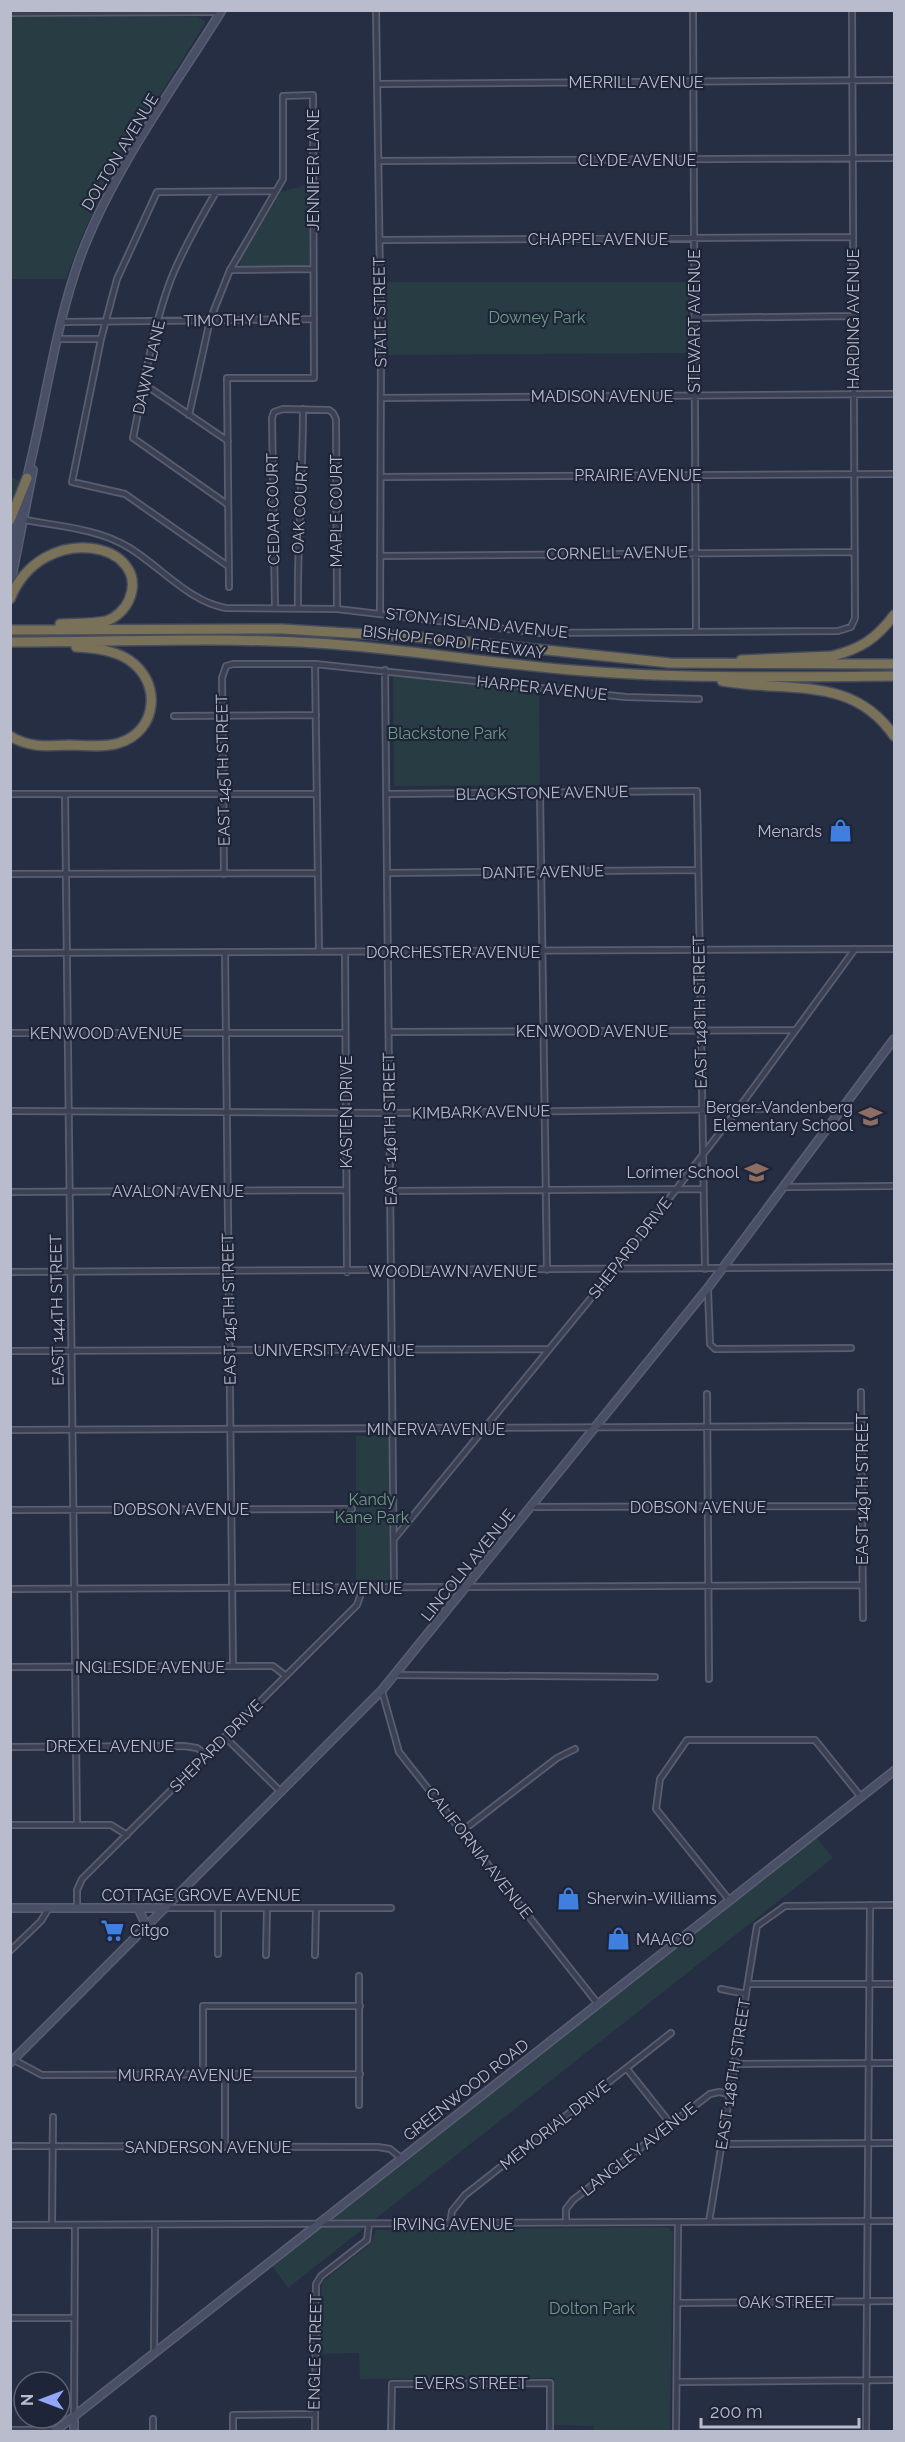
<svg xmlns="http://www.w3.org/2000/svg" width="905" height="2442" viewBox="0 0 905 2442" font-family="Raleway,sans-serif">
  <rect width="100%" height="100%" fill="#262e43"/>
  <!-- green -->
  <path fill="#283c44" d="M11 17H198L206 22C155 104 97 186 66 279H11Z
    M309 184V266H240L239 262 281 192Z
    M387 282H688V353L387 355Z
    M11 477 22 482 11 509Z
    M393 673 539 691 540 785 394 786Z
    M356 1436H389V1580H356Z
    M814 1834 833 1858 288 2288 270 2263Z
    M667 2227 673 2232 670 2431H594V2426L553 2425 554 2378 360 2379 359 2353 318 2354 322 2282 369 2245 376 2230Z"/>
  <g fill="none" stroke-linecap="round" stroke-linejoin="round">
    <defs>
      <path id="street" d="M376 10 381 348 380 613
        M693 10 696 631
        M10 13 221 12
        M378 84 894 80
        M379 161 894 158
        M216 192C199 221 183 249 171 279 152 329 144 385 133 438L227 504
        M380 240 853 237
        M230 270 313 269
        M694 318 853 316
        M62 322 314 319
        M59 339H101
        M144 384 228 441
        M381 398 894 394
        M189 415 210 320 230 270 283 179V96L313 95 314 378H227L229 587
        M381 477 894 474
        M20 519C55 526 97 528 128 547 160 566 189 602 226 608L337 609 539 633 838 631 851 627 855 618 852 10
        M380 556 855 552
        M228 566 125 494 72 482 101 339 117 279 157 192 276 191
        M275 607 272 418 274 412 283 409 329 410 333 413 336 419 337 609
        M298 607C297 541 303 476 303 409
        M315 664 319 952
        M385 670 394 1588
        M174 716 316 715
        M540 793 547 1270
        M10 794H317
        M387 794 697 791 705 1269
        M65 795 77 1825
        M387 873 698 870
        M10 874 318 873
        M224 874 222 678 226 666 233 664H315L626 697 699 699
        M225 952 233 1666
        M345 952 347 1272
        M10 953 894 949
        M389 1032 795 1030
        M10 1033H345
        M10 1111 390 1113 842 1108
        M786 1187 894 1186
        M391 1191 703 1189
        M10 1192 346 1190
        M10 1272 894 1267
        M708 1290 710 1344 715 1349 851 1348
        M10 1351 549 1349
        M861 1392 863 1618
        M707 1394 709 1679
        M10 1430 862 1426
        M533 1507 862 1506
        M10 1510 352 1509
        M394 1539 614 1270 738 1109 855 949
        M10 1589 863 1585
        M10 1667 273 1666 286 1676
        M395 1675 655 1677
        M382 1691 399 1752 598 2004
        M225 1737 281 1792
        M10 1747 184 1746 197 1748 207 1755
        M10 1825H111L127 1835
        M462 1831 557 1758 575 1749
        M730 1901 656 1809 660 1779 687 1740H815L861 1797
        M77 1908V1890L82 1879 357 1605 363 1588
        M166 1908H391
        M10 1951 41 1921 49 1908
        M218 1954V1909
        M266 1955 267 1909
        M315 1955 316 1908
        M359 1976V2105
        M748 1984H894
        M721 1989 746 1994
        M14 2060 42 2075 360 2074
        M735 2064 894 2063
        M627 2069 670 2123
        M203 2075V2006H360
        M721 2144 894 2143
        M10 2146 378 2147 390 2149 401 2158
        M225 2147V2075
        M709 2222 757 1926 785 1906 894 1905
        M566 2223V2209L573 2200 710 2094 719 2092 729 2094
        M450 2224 452 2211 465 2195 671 2033
        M10 2225 894 2221
        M52 2225 53 2117
        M677 2303 894 2301
        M10 2318H74
        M154 2353 155 2225
        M677 2382 894 2380
        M74 2416 75 2225
        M10 2430H56
        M153 2432V2419
        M233 2432V2415L315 2414
        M315 2432 316 2284 321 2276 367 2240 369 2224
        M391 2432 392 2384 550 2383V2432
        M676 2432 678 2223
        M866 2432 870 1905"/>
      <path id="secondary" d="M26 481C45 408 55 325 81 255 114 168 173 89 222 10
        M10 551 22 498
        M10 586 33 470
        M10 1908H166
        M138 1908 147 1927
        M10 2063 382 1690 707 1289 894 1039
        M54 2432 894 1771
        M74 2432V2416"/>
      <path id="highway" d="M10 520 27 478
        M10 599C42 519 153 543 129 600 125 609 116 618 106 621 92 624 74 623 60 624
        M10 630 282 629 431 638 670 663 894 664
        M10 642C112 642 214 637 315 643 401 648 486 663 572 670 679 679 787 677 894 676
        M741 660 832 656C861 649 877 638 894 615
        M722 681C786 693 852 674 894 736
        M10 736C29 748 48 746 69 745 84 745 104 748 119 743 158 731 162 682 129 660 114 650 94 648 76 647"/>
    </defs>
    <!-- street casing -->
    <use href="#street" stroke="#595e70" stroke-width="8"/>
    <!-- secondary casing -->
    <use href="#secondary" stroke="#595e70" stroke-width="10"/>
    <!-- highway casing -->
    <use href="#highway" stroke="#454b5d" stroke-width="12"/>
    <!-- street -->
    <use href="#street" stroke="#3b4153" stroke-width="4.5"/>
    <!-- secondary -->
    <use href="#secondary" stroke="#494f66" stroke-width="7"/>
    <!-- highway -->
    <use href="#highway" stroke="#797158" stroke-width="9"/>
  </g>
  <!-- icons -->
  <defs>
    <symbol id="shop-bare" viewBox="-9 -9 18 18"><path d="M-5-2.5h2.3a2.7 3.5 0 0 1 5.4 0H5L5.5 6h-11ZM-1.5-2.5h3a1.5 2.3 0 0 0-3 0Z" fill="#3f7fe0" stroke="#1f2538" stroke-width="2.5" paint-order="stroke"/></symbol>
    <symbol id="school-bare" viewBox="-9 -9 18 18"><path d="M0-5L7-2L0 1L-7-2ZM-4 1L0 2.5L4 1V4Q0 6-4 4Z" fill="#8d6e63" stroke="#1f2538" stroke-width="2.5" paint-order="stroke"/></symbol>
    <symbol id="supermarket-bare" viewBox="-9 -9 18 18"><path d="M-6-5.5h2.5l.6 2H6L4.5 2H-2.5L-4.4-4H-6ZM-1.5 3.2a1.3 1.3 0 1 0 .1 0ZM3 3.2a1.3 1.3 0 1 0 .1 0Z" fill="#3f7fe0" stroke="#1f2538" stroke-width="2.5" paint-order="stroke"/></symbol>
  </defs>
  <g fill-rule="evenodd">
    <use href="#shop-bare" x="824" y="814" width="33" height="33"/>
    <use href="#school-bare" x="854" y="1100" width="33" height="33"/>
    <use href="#school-bare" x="740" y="1156" width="33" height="33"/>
    <use href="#shop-bare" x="552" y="1882" width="33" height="33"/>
    <use href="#supermarket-bare" x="96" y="1914" width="33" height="33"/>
    <use href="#shop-bare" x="602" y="1922" width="33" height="33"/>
  </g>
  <g text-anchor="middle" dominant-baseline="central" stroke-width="4.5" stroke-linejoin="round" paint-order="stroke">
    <!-- street labels -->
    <g font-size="16" fill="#b8bccc" stroke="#1f2538">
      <text x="636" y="82">MERRILL AVENUE</text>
      <text transform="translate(120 152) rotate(-59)">DOLTON AVENUE</text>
      <text x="637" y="160">CLYDE AVENUE</text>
      <text transform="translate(313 170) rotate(-90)">JENNIFER LANE</text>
      <text x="598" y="239">CHAPPEL AVENUE</text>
      <text transform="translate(380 312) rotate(-91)">STATE STREET</text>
      <text transform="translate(853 319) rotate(-90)">HARDING AVENUE</text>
      <text transform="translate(242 320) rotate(-1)">TIMOTHY LANE</text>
      <text transform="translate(694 321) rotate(-90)">STEWART AVENUE</text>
      <text transform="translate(149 367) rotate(-77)">DAWN LANE</text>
      <text x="602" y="396">MADISON AVENUE</text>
      <text x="638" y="475">PRAIRIE AVENUE</text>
      <text transform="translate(300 508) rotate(-87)">OAK COURT</text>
      <text transform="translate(273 509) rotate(-91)">CEDAR COURT</text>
      <text transform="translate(336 511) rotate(-90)">MAPLE COURT</text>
      <text transform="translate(617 553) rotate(-1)">CORNELL AVENUE</text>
      <text transform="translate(477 623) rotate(6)">STONY ISLAND AVENUE</text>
      <text transform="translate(454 642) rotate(7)">BISHOP FORD FREEWAY</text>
      <text transform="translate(542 688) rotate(6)">HARPER AVENUE</text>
      <text transform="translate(223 770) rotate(-91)">EAST 145TH STREET</text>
      <text transform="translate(542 793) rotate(-1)">BLACKSTONE AVENUE</text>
      <text transform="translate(543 872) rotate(-1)">DANTE AVENUE</text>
      <text x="453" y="952">DORCHESTER AVENUE</text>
      <text transform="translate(700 1012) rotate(-91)">EAST 148TH STREET</text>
      <text x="592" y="1031">KENWOOD AVENUE</text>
      <text x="106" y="1033">KENWOOD AVENUE</text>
      <text transform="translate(346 1112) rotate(-90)">KASTEN DRIVE</text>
      <text transform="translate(481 1112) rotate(-1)">KIMBARK AVENUE</text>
      <text transform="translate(390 1129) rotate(-91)">EAST 146TH STREET</text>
      <text x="178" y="1191">AVALON AVENUE</text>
      <text transform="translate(630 1248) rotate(-52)">SHEPARD DRIVE</text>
      <text x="453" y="1271">WOODLAWN AVENUE</text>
      <text transform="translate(229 1309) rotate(-91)">EAST 145TH STREET</text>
      <text transform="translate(57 1310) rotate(-91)">EAST 144TH STREET</text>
      <text x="334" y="1350">UNIVERSITY AVENUE</text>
      <text x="436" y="1429">MINERVA AVENUE</text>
      <text transform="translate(862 1489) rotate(-90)">EAST 149TH STREET</text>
      <text x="698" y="1507">DOBSON AVENUE</text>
      <text x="181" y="1509">DOBSON AVENUE</text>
      <text transform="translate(468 1565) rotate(-51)">LINCOLN AVENUE</text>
      <text x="347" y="1588">ELLIS AVENUE</text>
      <text x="150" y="1667">INGLESIDE AVENUE</text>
      <text x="110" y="1746">DREXEL AVENUE</text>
      <text transform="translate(216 1746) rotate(-45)">SHEPARD DRIVE</text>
      <text transform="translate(479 1853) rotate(52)">CALIFORNIA AVENUE</text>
      <text x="201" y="1895">COTTAGE GROVE AVENUE</text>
      <text transform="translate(733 2074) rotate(-81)">EAST 148TH STREET</text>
      <text x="185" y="2075">MURRAY AVENUE</text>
      <text transform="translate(466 2090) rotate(-38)">GREENWOOD ROAD</text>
      <text transform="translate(555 2125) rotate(-38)">MEMORIAL DRIVE</text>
      <text x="208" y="2147">SANDERSON AVENUE</text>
      <text transform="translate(639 2149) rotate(-38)">LANGLEY AVENUE</text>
      <text x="453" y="2224">IRVING AVENUE</text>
      <text x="786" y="2302">OAK STREET</text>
      <text transform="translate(315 2352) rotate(-89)">ENGLE STREET</text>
      <text x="471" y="2383">EVERS STREET</text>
    </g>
    <!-- park labels -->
    <g font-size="16" fill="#6f9e82" stroke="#1f2538">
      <text x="537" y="317">Downey Park</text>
      <text x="447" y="733">Blackstone Park</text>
      <text x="372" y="1499">Kandy<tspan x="372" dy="18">Kane Park</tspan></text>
      <text x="592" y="2308">Dolton Park</text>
    </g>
    <!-- poi labels -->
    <g font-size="16" fill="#b8bccc" stroke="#1f2538" text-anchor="end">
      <text x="822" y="831">Menards</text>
      <text x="853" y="1107">Berger-Vandenberg<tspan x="853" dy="18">Elementary School</tspan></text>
      <text x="739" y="1172">Lorimer School</text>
      <text x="587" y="1898" text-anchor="start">Sherwin-Williams</text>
      <text x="130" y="1930" text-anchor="start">Citgo</text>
      <text x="636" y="1939" text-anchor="start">MAACO</text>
    </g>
  </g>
  <!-- border -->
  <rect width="905" height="2442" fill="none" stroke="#b8bccc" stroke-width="24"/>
  <!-- north arrow -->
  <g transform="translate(42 2400) rotate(270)"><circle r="28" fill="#1f2538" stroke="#5c6173" stroke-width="1.5"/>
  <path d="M0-4.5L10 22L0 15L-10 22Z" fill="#90a7fa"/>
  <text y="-9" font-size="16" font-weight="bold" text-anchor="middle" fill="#b8bccc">N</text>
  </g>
  <!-- scale -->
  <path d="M701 2418v9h158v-9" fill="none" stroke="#b8bccc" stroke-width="3"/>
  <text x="710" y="2418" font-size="18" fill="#b8bccc" stroke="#1f2538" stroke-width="4.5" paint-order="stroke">200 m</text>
</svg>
